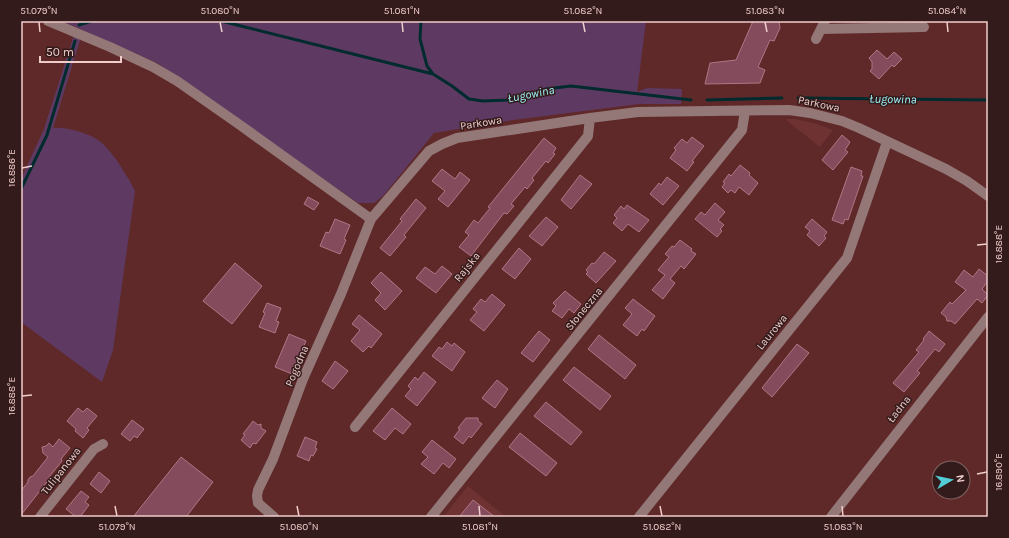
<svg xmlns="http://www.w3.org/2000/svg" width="1009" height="538" viewBox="0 0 1009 538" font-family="Karla,sans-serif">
  <rect width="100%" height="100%" fill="#5f2929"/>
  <!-- built -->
  <path fill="#6f3232" d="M785 119H795L817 124 833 130 820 147Z
    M468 486 506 517H443Z"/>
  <!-- green -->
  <path fill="#5e3a63" d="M62 21H646L637 92 647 88 682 89 681 104H639L513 120 434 133 383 196 374 203H358L157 63Z
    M74 35 81 37 53 128C66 126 91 134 101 142 114 154 127 175 135 191L113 350 102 382 21 322V179L44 129Z"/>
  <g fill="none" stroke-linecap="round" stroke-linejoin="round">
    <!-- stream -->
    <path stroke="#002b2e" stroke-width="3" d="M221 21 433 74
      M421 21 420 39 427 66 433 74 452 86 469 99 483 101 508 100 546 89 571 86 691 100
      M79 25 92 21
      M798 98 988 100
      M707 100 782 98
      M21 189 47 135 75 41"/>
  </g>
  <!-- building -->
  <path fill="#834b5b" stroke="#b17585" d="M753 21H779L780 28 774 41 770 40 758 67 765 70 760 83 705 84 710 63 736 60Z
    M877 50 887 59 894 52 902 59 894 67 892 65 879 79 870 71 872 69V62L869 58Z
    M842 135 850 142 845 150 848 152 833 170 822 160Z
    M692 137 704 146 692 161 694 162 687 171 670 158 676 150 674 148 682 139 687 143Z
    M544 138 556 148 553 153 555 154 548 163 546 161 532 178 534 180 527 189 525 187 511 204 514 206 507 214 504 213 471 256 459 247 469 235 465 232 474 220 478 223 490 208 488 207Z
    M740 165 750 173 749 175 758 183 749 195 739 187 735 193 731 190 728 193 722 187 725 183 723 182 729 174 731 176Z
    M851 167 862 171 861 176H863L848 220 845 219 843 224 832 220Z
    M442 169 455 179 460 172 470 180 448 207 438 199 445 191 432 181Z
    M580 175 592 184 571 209 561 200Z
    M667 177 679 186 663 205 650 194 659 183 661 185Z
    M308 197 319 203 314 210 304 204Z
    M416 199 426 208 404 235 406 237 390 256 380 248 402 221 400 219Z
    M715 203 725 212 718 220 724 225 720 229 722 231 717 237 695 219 701 212 705 215Z
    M627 205 649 220 639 232 628 224 622 231 613 223 617 218 614 215 621 206 624 209Z
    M546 217 558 227 542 246 529 236Z
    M335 219 350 225 344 239 346 240 340 254 320 246 326 232 329 233Z
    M812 219 827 232 824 236 826 238 819 246 807 235 810 231 805 227Z
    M680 240 692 249 691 251 696 254 684 269 681 266 670 279 675 283 663 299 652 290 665 275 658 270 669 257 665 254 672 246 674 247Z
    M519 248 531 259 515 279 502 269Z
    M604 252 616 261 596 283 586 274 588 272 586 270 592 263 594 264Z
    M235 263 262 286 232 324 203 301Z
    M442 266 452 274 436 293 416 278 425 267 435 274Z
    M979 269 988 276V281L982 289 988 295 982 303 977 299 955 324 951 321H947L946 317 941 313 950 302 952 304 966 290 955 282 964 270 973 277Z
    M381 272 402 291 385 310 375 300 381 293 371 283Z
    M565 291 581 304 574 313 569 309 562 318 552 311 556 306 553 303Z
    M492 294 505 305 484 331 470 320 477 312 473 309 481 299 485 302Z
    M633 299 655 316 644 331 642 329 637 336 623 325 632 314 625 308Z
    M267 303 281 308 276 321 279 322 275 333 259 327 265 313 263 312Z
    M359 315 382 334 371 348 369 346 363 352 351 341 360 330 352 324Z
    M539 331 550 340 533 362 521 353Z
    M929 331 945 344 939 352 935 349 917 371 920 373 904 392 893 383 919 352 916 350 924 340 923 339Z
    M289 334 306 341 292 374 275 367Z
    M599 335 636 365 625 379 588 349Z
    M447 342 452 346 454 343 465 352 452 371 432 356 439 347 442 349Z
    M797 344 809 353 772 397 762 388Z
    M335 361 348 371 333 389 322 381Z
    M574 367 611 396 600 410 563 380Z
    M424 372 436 382 417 406 405 396 411 389 408 386 415 377 418 380Z
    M497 380 508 389 495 408 482 398Z
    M546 402 582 432 571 445 534 416Z
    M78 408 83 412 87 408 97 416 87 428 89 430 83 438 75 431 76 429 67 421Z
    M392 408 411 424 403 434 395 428 385 440 373 431Z
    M466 418H478V421L482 424 471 438 469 436 463 444 454 437 460 429 458 428Z
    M132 420 144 429 137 438 134 436 130 441 121 434Z
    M253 421 258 425 261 424V428L266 431 256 444 253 443 250 448 241 440 245 435 243 434Z
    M520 433 557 463 546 476 509 447Z
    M305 437 317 442 315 448 317 449 313 456 311 455 309 461 297 456Z
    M59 439 70 448 61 459 62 461 49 477 50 478 21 515V491L28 482V480L30 477 33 476 48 457 43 453 42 447 46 446 49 443 53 447Z
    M432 440 456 459 449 468 443 463 434 474 421 464 428 457 422 452Z
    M181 457 213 482 186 517H133Z
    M99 472 110 481 101 493 90 484Z
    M81 491 89 497 85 502 89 505 80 517H76L66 509Z
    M473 500 495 517H459Z"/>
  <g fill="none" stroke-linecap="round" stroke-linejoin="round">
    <!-- minor -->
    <path stroke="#947877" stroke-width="10" d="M48 21 110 47 153 67 177 81 240 125 371 219
      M821 29 924 27
      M816 39 825 21
      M355 427 588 136 590 118
      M40 517 94 449 103 444
      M274 517 258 503 257 496 258 490 273 459 303 379 341 294 371 219 429 151 442 144 457 138 590 118 638 112 789 110 810 113 842 121 859 128 946 169 967 181 988 196
      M431 517 742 130 745 111
      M639 517 847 258 887 142
      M831 517 988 317"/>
  </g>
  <!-- ticks -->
  <path fill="none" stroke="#efcdcb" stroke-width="1.5" d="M39 22 40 32M220 22 222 32M402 22 403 32M583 22 585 32M765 22 767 32M947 22 948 32M22 168 32 166M977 245 987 244M22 396 32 395M977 474 987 472M115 506 117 516M297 506 299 516M479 506 480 516M660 506 662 516M842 506 843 516"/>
  <g text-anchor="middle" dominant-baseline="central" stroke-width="3" stroke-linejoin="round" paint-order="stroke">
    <!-- street labels -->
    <g font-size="11" fill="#efcdcb" stroke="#341b1b">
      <text transform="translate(819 104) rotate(12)">Parkowa</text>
      <text transform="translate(481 123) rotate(-9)">Parkowa</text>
      <text transform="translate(467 267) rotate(-51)">Rajska</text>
      <text transform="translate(584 309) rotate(-51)">Słoneczna</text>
      <text transform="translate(772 332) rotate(-51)">Laurowa</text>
      <text transform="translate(297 366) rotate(-67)">Pogodna</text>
      <text transform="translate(899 409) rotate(-52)">Ładna</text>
      <text transform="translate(61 471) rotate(-52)">Tulipanowa</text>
    </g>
    <!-- water labels -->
    <g font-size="12" font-style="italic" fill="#9df5fc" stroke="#341b1b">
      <text transform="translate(531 94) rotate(-11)">Ługowina</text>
      <text transform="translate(893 99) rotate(1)">Ługowina</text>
    </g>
  </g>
  <!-- border -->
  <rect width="1009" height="538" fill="none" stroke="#341b1b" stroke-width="44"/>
  <!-- north arrow -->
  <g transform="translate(951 480) rotate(81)"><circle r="19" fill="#341b1b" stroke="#7f6261"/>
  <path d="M0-3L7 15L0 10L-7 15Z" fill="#52ccd5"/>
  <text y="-6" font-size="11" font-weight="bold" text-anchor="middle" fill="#efcdcb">N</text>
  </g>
  <!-- scale -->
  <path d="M40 56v6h81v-6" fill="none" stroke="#efcdcb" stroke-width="2"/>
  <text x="46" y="56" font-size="12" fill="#efcdcb" stroke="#341b1b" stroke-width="3" paint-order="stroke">50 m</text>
  <rect x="22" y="22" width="965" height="494" fill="none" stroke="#efcdcb" stroke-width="1.5"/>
  <g font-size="10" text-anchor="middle" fill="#efcdcb">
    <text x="39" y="14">51.079°N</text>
    <text x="220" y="14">51.080°N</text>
    <text x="402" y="14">51.081°N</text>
    <text x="583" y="14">51.082°N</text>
    <text x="765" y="14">51.083°N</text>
    <text x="947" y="14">51.084°N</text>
    <text transform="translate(11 168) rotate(-90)" y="4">16.886°E</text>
    <text transform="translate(998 244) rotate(-90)" y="4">16.888°E</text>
    <text transform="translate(11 396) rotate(-90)" y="4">16.888°E</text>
    <text transform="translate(998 472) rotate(-90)" y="4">16.890°E</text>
    <text x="117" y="530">51.079°N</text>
    <text x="299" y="530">51.080°N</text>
    <text x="480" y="530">51.081°N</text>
    <text x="662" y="530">51.082°N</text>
    <text x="843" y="530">51.083°N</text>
  </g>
</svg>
